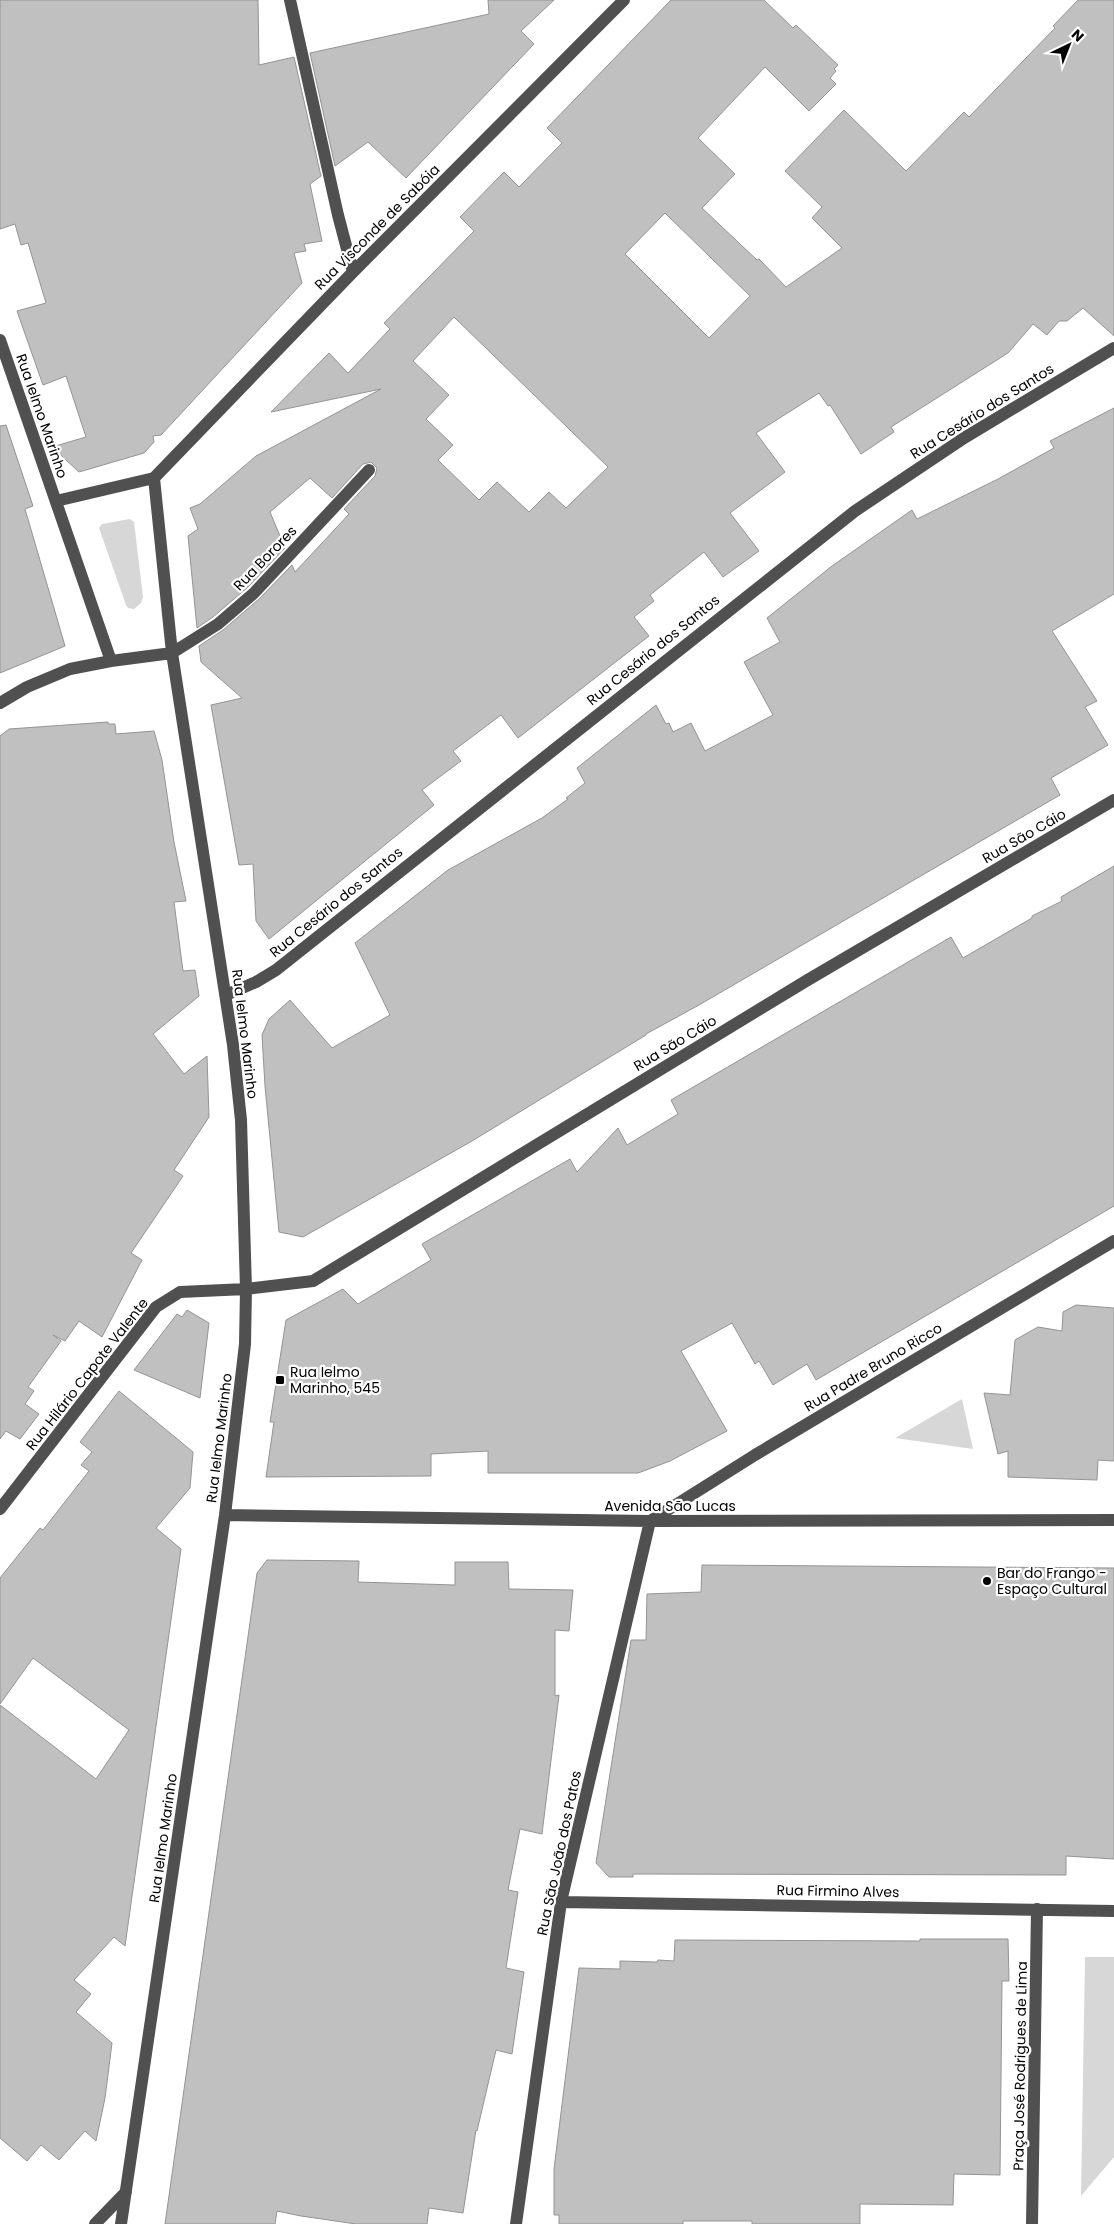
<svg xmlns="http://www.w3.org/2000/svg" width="1114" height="2224" viewBox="0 0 1114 2224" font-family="Poppins,sans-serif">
  <rect width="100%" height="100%" fill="#fff"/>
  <!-- green -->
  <path fill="#d7d7d7" d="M130 519 134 522 143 597 141 603 134 609 128 608 126 605 99 528 102 524Z
    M962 1399 973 1449 895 1438Z
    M1085 1957H1114V2157L1081 2196Z"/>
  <!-- building -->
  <path fill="#c0c0c0" stroke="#949494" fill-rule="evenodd" d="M0 0H258L259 65 294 57 321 176 310 184 322 241 304 244 306 251 294 253 302 283 161 435 153 436 154 442 144 453 79 472 52 447 86 437 66 376 43 385 17 311 46 303 28 243 21 245 15 224 0 229Z
    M488 0H554L521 31 534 44 406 178 368 142 335 166 310 53 489 14Z
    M671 0H764L793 28 796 25 838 65 834 69 836 71 830 78 836 84 809 111 765 67 698 138 735 174 702 208 757 260 759 259 786 287 842 248 812 218 822 207 785 171 844 110 906 171 964 112 969 117 1055 28 1053 26 1078 0H1114V336L1083 308 1067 321H1059L1047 335 1033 324 1008 353 891 427 894 432 861 454 830 405 828 406 819 393 756 433 785 472 730 513 759 551 723 577 704 552 650 595 654 601 634 617 649 636 518 738 501 715 453 751 461 761 422 790 434 805 269 939 256 921 253 864 239 865 211 705 242 698 201 662 199 646 223 630 259 599 292 565 295 572 349 514 344 509 375 476 377 468 371 462 363 464 332 498 310 478 270 512 285 548 248 587 213 617 197 628 188 536 198 529 190 508 200 504 256 456 381 389 271 412 329 353 348 373 390 329 384 323 474 231 460 217 504 172 519 187 562 143 547 128ZM665 213 750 296 709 338 625 254ZM454 317 608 467 566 508 549 492 529 512 497 482 479 500 438 460 453 445 426 419 449 395 413 361Z
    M1114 408V594L1052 631 1097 701 1085 707 1108 745 1051 778 1060 795 699 1005 646 1034V1035L472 1141 303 1237 279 1232 265 1086 262 1035 269 1019 290 1000 332 1048 390 1015 355 943 448 870 542 818 568 799 566 798 585 783 577 768 656 705 666 724 669 723 673 732 691 723 705 751 773 715 744 662 780 642 767 618 832 566 912 510 917 519 998 479 1054 448 1050 441Z
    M6 425 33 506 25 509 65 646 0 673V426Z
    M108 722V724H115L116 734 154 731 162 760 174 842 186 901 174 902 183 971 195 970 199 996 153 1034 184 1074 207 1056 209 1117 174 1170 183 1176 131 1253 142 1260 102 1337 79 1321 65 1341 53 1335 61 1341 28 1387 34 1391 25 1404 39 1414 20 1439 6 1431 0 1439V736L9 729Z
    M1114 866V1206L816 1380 807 1364 773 1385 759 1361 755 1364 732 1323 681 1351 727 1431 670 1461 638 1473H488V1451L431 1454V1476L266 1477 274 1422H270L286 1320 343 1289 358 1304 431 1260 422 1244 570 1159 577 1172 618 1128 627 1145 678 1114 671 1100 951 937 963 958 1032 918V916L1062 901 1061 897Z
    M1076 1305 1114 1308V1461L1098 1460 1097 1480 1008 1477V1451L998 1454 984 1393 1010 1395 1015 1340 1038 1327 1062 1331 1063 1312Z
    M187 1310 209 1323 200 1398 134 1370 177 1314 182 1317Z
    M119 1391 193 1452 190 1488 156 1528 181 1549 125 1946 114 1937 74 1980 91 1994 76 2012 112 2043 105 2098 96 2141 85 2131 59 2160 41 2145 27 2161 0 2138V1705L96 1779 129 1730 33 1658 0 1704V1578L40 1528 43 1530 89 1471 81 1465 92 1452 80 1442Z
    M267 1560 359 1561 358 1582 455 1585V1562H508L509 1589 573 1590 569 1631 555 1630V1696L559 1695 542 1834 520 1829 508 1890 518 1892 506 1968 524 1972 512 2054 496 2050 477 2131 476 2130 463 2213 429 2208 427 2224H356L301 2216 277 2211 275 2224H165L257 1573Z
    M702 1565 1114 1568V1859L1066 1856V1875L633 1874V1877H609L596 1863 631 1640H646L647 1594 701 1592Z
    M920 1939H1008L1009 1981H1002L1000 2175 954 2174 953 2205 860 2204V2224H752V2221H683V2224H559V2215H554V2169L579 1968 620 1969V1961L657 1962 658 1960 674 1961 675 1940 920 1941Z"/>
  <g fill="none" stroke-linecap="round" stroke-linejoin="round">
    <!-- minor -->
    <path stroke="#505050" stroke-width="12" d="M290 0 338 215 353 272
      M0 340 111 661
      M154 478 353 272 624 0
      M56 501 154 478
      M0 703 27 687 70 669 111 661 172 653 218 624 254 593 369 470
      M226 995 256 982 276 970 855 511 964 438 1114 348
      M0 1509 156 1307 180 1292 246 1289 313 1281 806 981 1114 800
      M225 1515 650 1521 1114 1520
      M561 1902 1114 1911
      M95 2224 126 2192
      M121 2224 225 1515 245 1344 246 1289 241 1120 233 1045 172 653 154 478
      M516 2224 561 1902 650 1521 755 1455 1114 1241
      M1032 2224 1037 1909"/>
  </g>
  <!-- markers -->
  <g fill="#000" stroke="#fff" stroke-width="2">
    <rect x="275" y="1375" width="10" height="10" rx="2.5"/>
    <circle cx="987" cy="1581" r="5"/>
  </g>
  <g text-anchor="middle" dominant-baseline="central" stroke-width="4.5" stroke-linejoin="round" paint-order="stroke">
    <!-- street labels -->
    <g font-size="14" fill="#000" stroke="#fff">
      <text transform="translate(377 227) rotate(-45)">Rua Visconde de Sabóia</text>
      <text transform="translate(982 411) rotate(-32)">Rua Cesário dos Santos</text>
      <text transform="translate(42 416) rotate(71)">Rua Ielmo Marinho</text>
      <text transform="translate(265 558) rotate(-46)">Rua Borores</text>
      <text transform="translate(653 650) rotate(-39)">Rua Cesário dos Santos</text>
      <text transform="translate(1024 836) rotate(-30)">Rua São Cáio</text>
      <text transform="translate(336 902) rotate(-39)">Rua Cesário dos Santos</text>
      <text transform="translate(245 1034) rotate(83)">Rua Ielmo Marinho</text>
      <text transform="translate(675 1043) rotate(-31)">Rua São Cáio</text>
      <text transform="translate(873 1367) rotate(-31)">Rua Padre Bruno Ricco</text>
      <text transform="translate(87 1374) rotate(-52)">Rua Hilário Capote Valente</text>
      <text transform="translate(219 1438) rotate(-83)">Rua Ielmo Marinho</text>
      <text x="670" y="1506">Avenida São Lucas</text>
      <text transform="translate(163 1838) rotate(-82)">Rua Ielmo Marinho</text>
      <text transform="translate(559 1853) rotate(-78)">Rua São João dos Patos</text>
      <text transform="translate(838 1891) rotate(1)">Rua Firmino Alves</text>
      <text transform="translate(1020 2066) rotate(-89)">Praça José Rodrigues de Lima</text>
    </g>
    <!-- poi labels -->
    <g font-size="14" fill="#000" stroke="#fff" text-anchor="start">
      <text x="290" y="1372">Rua Ielmo<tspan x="290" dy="16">Marinho, 545</tspan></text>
      <text x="997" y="1573">Bar do Frango -<tspan x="997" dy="16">Espaço Cultural</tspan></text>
    </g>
  </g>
  <!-- north arrow -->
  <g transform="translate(1069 45) rotate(43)" stroke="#ffffff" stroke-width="4" paint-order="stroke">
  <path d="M0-4L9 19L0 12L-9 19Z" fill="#000000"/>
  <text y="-8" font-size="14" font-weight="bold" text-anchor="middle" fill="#000000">N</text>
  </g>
</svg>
